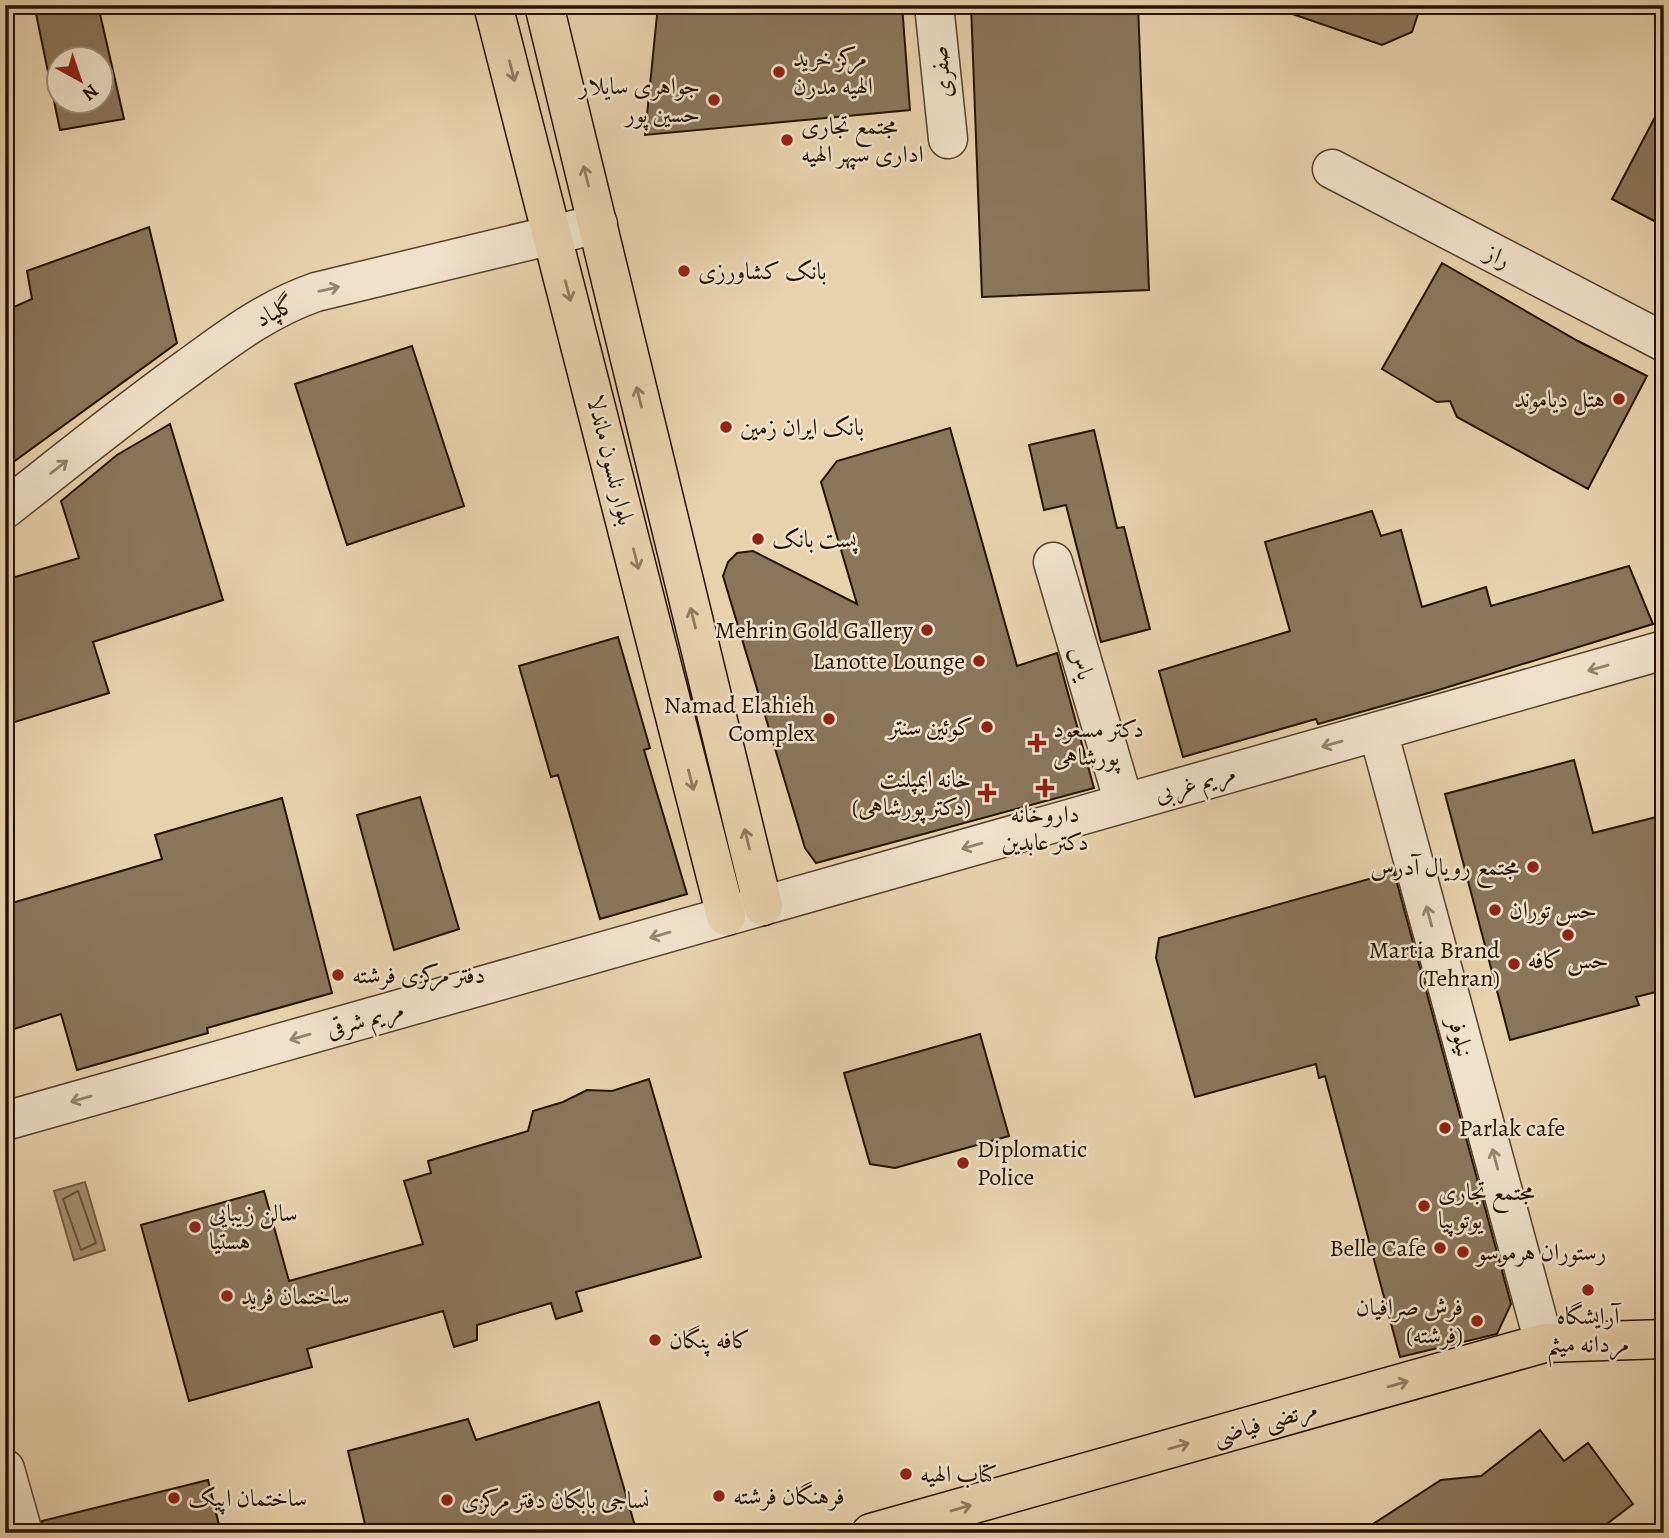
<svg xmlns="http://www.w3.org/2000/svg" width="1669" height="1538" viewBox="0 0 1669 1538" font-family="Alegreya,Amiri,serif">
  <rect width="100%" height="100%" fill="#e8d2ae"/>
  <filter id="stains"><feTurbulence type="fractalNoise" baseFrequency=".00286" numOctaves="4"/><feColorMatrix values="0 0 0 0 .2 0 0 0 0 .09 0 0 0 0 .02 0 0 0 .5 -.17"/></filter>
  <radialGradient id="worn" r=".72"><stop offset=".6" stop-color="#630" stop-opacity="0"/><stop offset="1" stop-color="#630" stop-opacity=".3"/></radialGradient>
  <!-- water -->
  <path fill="#a69173" stroke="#735e45" stroke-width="2" d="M85 1182 105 1250 74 1260 54 1191Z"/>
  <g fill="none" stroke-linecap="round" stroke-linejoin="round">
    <!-- shore -->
    <path stroke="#66523a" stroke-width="2" d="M78 1191 96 1243 81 1250 63 1199Z"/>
  </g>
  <!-- building -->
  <path fill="#8b765b" stroke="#261201" stroke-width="2" fill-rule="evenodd" d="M98 5 124 119 60 130 35 9ZM60 60H102V102H60Z
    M658 5H902L910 110 645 135Z
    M971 5H1138L1149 290 982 297Z
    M1282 5H1421L1412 32 1382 45 1281 10Z
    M1664 100V226L1612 199Z
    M149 227 177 343 5 468V311L32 299 27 271Z
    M1442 263 1578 341 1647 376 1588 489 1457 417 1450 401 1437 402 1382 369Z
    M412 346 464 506 347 545 295 384Z
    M170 424 223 600 93 642 109 693 5 725V580L79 558 61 501 117 455Z
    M950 428 1017 666 1057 653 1094 788 816 863 805 848 723 576 728 562 737 553 753 551 857 604 821 482 837 461Z
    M1094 430 1117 528 1124 527 1150 629 1101 642 1066 505 1044 510 1029 445Z
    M1372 511 1381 536 1401 530 1422 607 1486 587 1491 606 1629 566 1653 624 1432 692 1318 724 1316 719 1183 757 1159 671 1290 631 1265 542Z
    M618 637 650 748 644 750 687 894 600 919 558 775 551 777 519 666Z
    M1574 760 1593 833 1664 815V990L1636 997 1639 1005 1510 1040 1445 794Z
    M420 797 459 929 394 950 357 815Z
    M282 798 332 993 207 1028 208 1033 77 1070 61 1014 5 1032V905L162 859 155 835Z
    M1394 872 1511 1304 1497 1334 1400 1357 1325 1076 1319 1078 1316 1064 1195 1097 1156 958 1159 938Z
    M980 1034 1009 1136 895 1168 870 1164 844 1073Z
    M649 1079 701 1257 576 1292 582 1311 556 1319 551 1303 477 1325V1340L454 1347 443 1311 307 1349 312 1367 189 1401 141 1225 264 1191 289 1281 423 1244 404 1181 431 1173 428 1161 528 1131 533 1111 563 1102 587 1090 612 1091Z
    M599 1402 637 1533H367L348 1451 468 1419 476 1440Z
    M1540 1430 1564 1461 1588 1443 1633 1504 1595 1533H1359L1441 1480 1481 1476Z
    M208 1480 221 1533H44L42 1521Z"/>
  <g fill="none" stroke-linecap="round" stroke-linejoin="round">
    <defs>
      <path id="minor" d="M934 5 948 139
        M1332 169 1664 342
        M5 509C66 461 125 413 188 368 229 338 267 309 316 292L598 224
        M1053 562 1124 803
        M1378 731 1544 1343
        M5 1121 1664 650
        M5 1469 23 1533"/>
      <path id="major" d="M493 5 726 916
        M544 5 763 906
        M871 1533 1544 1343 1664 1339"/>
    </defs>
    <!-- minor casing -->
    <use href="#minor" stroke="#56422c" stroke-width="41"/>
    <!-- major casing -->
    <use href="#major" stroke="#261201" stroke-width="41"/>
    <!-- minor -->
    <use href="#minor" stroke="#f0e2ca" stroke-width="38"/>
    <!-- major -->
    <use href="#major" stroke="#e8d2ae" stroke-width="38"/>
  </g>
  <!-- one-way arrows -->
  <defs><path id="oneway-shaft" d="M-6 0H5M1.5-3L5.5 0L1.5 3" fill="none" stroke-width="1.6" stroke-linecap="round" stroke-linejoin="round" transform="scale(1.75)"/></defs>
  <g stroke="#917c60">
    <use href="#oneway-shaft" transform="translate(512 71) rotate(76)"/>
    <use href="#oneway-shaft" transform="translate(586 176) rotate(-104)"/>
    <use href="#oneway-shaft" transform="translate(568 291) rotate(75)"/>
    <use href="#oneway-shaft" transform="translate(639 397) rotate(-104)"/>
    <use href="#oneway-shaft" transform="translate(636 559) rotate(76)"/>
    <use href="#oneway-shaft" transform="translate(693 618) rotate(-104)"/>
    <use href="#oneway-shaft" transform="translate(691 780) rotate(76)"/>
    <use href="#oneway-shaft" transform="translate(747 839) rotate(-104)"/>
    <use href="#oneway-shaft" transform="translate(1398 1384) rotate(-16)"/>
    <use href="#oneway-shaft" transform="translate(1179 1446) rotate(-16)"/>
    <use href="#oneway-shaft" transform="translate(961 1508) rotate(-16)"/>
  </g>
  <g stroke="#958470">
    <use href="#oneway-shaft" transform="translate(329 289) rotate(-13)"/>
    <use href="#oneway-shaft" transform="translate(59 467) rotate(-38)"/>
    <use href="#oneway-shaft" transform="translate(1598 668) rotate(164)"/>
    <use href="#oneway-shaft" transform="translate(1332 744) rotate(164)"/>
    <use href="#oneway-shaft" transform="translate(972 846) rotate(164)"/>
    <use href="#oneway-shaft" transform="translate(1429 916) rotate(-105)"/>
    <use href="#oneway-shaft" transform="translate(660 935) rotate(164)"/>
    <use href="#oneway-shaft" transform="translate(300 1037) rotate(164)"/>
    <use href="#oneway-shaft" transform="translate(81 1099) rotate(164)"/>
    <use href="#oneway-shaft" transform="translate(1495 1159) rotate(-105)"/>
  </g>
  <!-- markers -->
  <g fill="#8f2418" stroke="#f0e2ca" stroke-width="2.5">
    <circle cx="779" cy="72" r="7"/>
    <circle cx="714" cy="100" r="7"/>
    <circle cx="787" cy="140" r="7"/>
    <circle cx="684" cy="271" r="7"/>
    <circle cx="1619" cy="399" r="7"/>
    <circle cx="726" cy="427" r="7"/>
    <circle cx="758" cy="539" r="7"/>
    <circle cx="927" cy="630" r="7"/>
    <circle cx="979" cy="661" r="7"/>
    <circle cx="829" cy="719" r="7"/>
    <circle cx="987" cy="727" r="7"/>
    <path d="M1033.5 732.5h7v7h7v7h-7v7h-7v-7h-7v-7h7z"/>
    <path d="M1041.5 777.5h7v7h7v7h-7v7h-7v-7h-7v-7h7z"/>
    <path d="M983.5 782.5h7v7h7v7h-7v7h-7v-7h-7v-7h7z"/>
    <circle cx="1533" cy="867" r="7"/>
    <circle cx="1495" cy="910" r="7"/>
    <circle cx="1568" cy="935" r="7"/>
    <circle cx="1514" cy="964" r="7"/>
    <circle cx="338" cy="975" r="7"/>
    <circle cx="1445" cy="1128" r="7"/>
    <circle cx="963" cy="1163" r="7"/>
    <circle cx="1424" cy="1206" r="7"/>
    <circle cx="195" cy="1227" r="7"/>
    <circle cx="1440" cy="1248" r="7"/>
    <circle cx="1463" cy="1252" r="7"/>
    <circle cx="1588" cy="1290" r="7"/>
    <circle cx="227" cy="1296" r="7"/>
    <circle cx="1477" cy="1321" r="7"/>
    <circle cx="655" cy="1340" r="7"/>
    <circle cx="906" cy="1474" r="7"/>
    <circle cx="719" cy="1496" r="7"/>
    <circle cx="174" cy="1498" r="7"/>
    <circle cx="447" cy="1500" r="7"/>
  </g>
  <g text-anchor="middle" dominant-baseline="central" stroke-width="5" stroke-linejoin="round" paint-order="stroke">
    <!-- poi labels -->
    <g font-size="24" fill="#261201" stroke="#f0e2ca" text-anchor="start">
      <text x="793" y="58">مرکز خرید<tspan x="793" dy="28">الهیه مدرن</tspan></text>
      <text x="700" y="86" text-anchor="end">جواهری سایلار<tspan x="700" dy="28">حسین پور</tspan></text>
      <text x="801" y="126">مجتمع تجاری<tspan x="801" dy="28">اداری سپهر الهیه</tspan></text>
      <text x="698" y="271">بانک کشاورزی</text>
      <text x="1605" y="399" text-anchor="end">هتل دیاموند</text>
      <text x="740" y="427">بانک ایران زمین</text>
      <text x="772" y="539">پست بانک</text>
      <text x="913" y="630" text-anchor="end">Mehrin Gold Gallery</text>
      <text x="965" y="661" text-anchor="end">Lanotte Lounge</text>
      <text x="815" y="705" text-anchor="end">Namad Elahieh<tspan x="815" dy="28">Complex</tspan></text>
      <text x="973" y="727" text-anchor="end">کوئین سنتر</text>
      <text x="1053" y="729">دکتر مسعود<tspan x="1053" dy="28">پورشاهی</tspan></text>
      <text x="971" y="779" text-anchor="end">خانه ایمپلنت<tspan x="971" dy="28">(دکتر پورشاهی)</tspan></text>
      <text x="1045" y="814" text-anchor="middle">داروخانه<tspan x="1045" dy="28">دکتر عابدین</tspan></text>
      <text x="1519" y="867" text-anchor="end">مجتمع رویال آدرس</text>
      <text x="1509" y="910">حس توران</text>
      <text x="1500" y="950" text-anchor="end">Martia Brand<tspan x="1500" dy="28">(Tehran)</tspan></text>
      <text x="1568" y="960" text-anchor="middle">حس کافه</text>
      <text x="352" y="975">دفتر مرکزی فرشته</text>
      <text x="1459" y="1128">Parlak cafe</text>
      <text x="977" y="1149">Diplomatic<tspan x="977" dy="28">Police</tspan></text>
      <text x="1438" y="1192">مجتمع تجاری<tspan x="1438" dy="28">یوتوپیا</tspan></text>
      <text x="209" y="1213">سالن زیبایی<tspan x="209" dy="28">هستیا</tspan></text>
      <text x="1426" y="1248" text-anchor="end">Belle Cafe</text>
      <text x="1477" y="1252">رستوران هرموسو</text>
      <text x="241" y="1296">ساختمان فرید</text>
      <text x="1463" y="1307" text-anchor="end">فرش صرافیان<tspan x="1463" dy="28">(فرشته)</tspan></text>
      <text x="1588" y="1316" text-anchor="middle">آرایشگاه<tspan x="1588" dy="28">مردانه میثم</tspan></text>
      <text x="669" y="1340">کافه پنگان</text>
      <text x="920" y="1474">کتاب الهیه</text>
      <text x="733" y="1496">فرهنگان فرشته</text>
      <text x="188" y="1498">ساختمان اپیک</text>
      <text x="461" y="1500">نساجی بابکان دفتر مرکزی</text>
    </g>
    <!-- street labels -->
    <g font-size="24" fill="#261201" stroke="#f0e2ca">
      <text transform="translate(941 72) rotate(-96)">صفری</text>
      <text transform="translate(1498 256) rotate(27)">راز</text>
      <text transform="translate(275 311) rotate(-27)">گلپاد</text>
      <text transform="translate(611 460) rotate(76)">بلوار نلسون ماندلا</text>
      <text transform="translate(1082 663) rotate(74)">یاس</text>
      <text transform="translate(1195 783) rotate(-16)">مریم غربی</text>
      <text transform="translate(365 1019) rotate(-16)">مریم شرقی</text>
      <text transform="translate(1461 1037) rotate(75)">نیلوفر</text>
      <text transform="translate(1265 1422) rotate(-16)">مرتضی فیاضی</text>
    </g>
  </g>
  <!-- margin -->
  <rect width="1669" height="1538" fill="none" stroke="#e8d2ae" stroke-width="28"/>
  <rect x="7" y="7" width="1655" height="1524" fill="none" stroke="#261201" stroke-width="3.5"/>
  <rect x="14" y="14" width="1641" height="1510" fill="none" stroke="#261201" stroke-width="2"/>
  <!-- north arrow -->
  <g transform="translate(80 80) rotate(140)"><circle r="33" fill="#f0e2ca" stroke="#9f8f7a" stroke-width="2"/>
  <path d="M0-5L12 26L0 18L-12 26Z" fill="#8f2418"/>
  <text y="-10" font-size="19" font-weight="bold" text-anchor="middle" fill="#261201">N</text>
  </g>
  <rect width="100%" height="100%" filter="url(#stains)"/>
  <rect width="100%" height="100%" fill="url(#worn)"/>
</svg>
